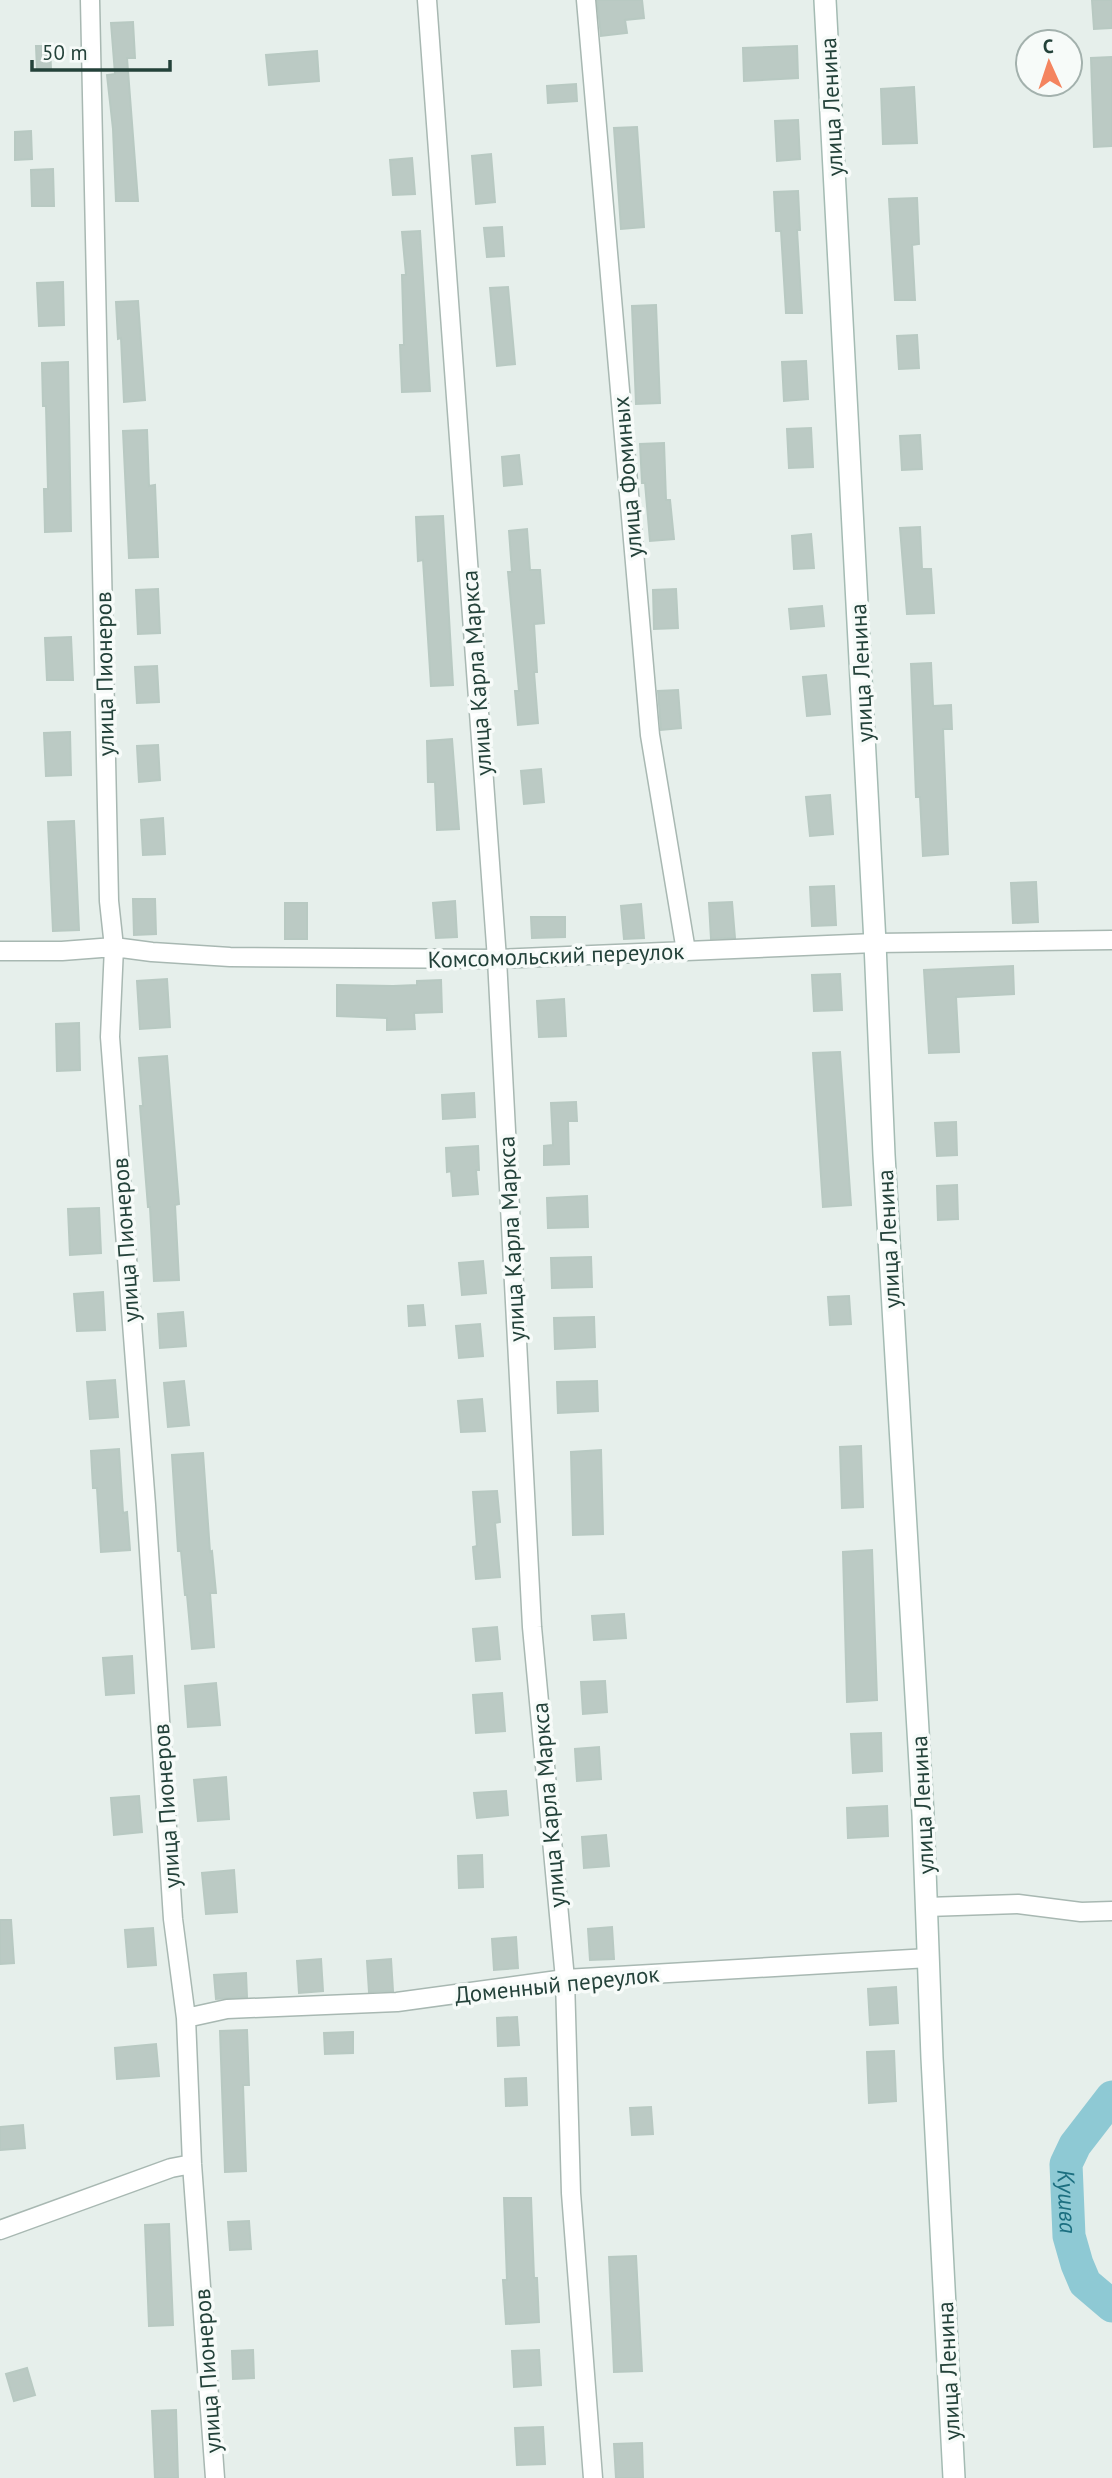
<svg xmlns="http://www.w3.org/2000/svg" width="1112" height="2478" viewBox="0 0 1112 2478" font-family="'PT Sans',sans-serif">
  <rect width="100%" height="100%" fill="#e6efeb"/>
  <g fill="none" stroke-linecap="round" stroke-linejoin="round">
    <!-- river -->
    <path stroke="#8ec9d4" stroke-width="33" id="s1" d="M1112 2097 1075 2145 1066 2164 1069 2236 1077 2264 1085 2283 1112 2306"/>
  </g>
  <!-- building -->
  <path fill="#bbcac4" stroke="#b8c9c2" stroke-width="2" d="M597 0H642L644 18 625 20 627 33 601 36Z
    M1092 0H1112V28L1094 29Z
    M133 22 135 58H127L138 201H116L113 129 107 75 115 74 111 23Z
    M36 46H50L51 69H37Z
    M797 46 798 78 744 81 743 48Z
    M317 51 319 81 269 85 266 55Z
    M1112 57V146L1094 147 1091 58Z
    M576 84 577 101 548 103 547 86Z
    M914 87 917 143 883 144 881 89Z
    M798 120 800 159 777 161 775 121Z
    M637 127 644 227 621 229 614 128Z
    M31 131 32 159 15 160V132Z
    M491 154 495 202 476 204 472 156Z
    M412 158 415 194 393 195 390 160Z
    M53 169 54 206H32L31 170Z
    M798 191 800 230H797L802 313H786L781 231H776L774 192Z
    M917 198 919 244 912 245 915 300H895L889 199Z
    M502 227 504 256 487 257 484 228Z
    M420 231 430 391 402 392 400 345H404L402 275H406L402 232Z
    M63 282 64 325 39 326 37 283Z
    M508 287 515 364 497 366 490 288Z
    M138 301 145 400 124 402 121 338 118 339 116 302Z
    M656 305 660 403 636 404 632 306Z
    M917 335 919 368 899 369 897 336Z
    M806 361 808 399 784 401 782 362Z
    M68 362 71 531 45 532 44 489H48L46 406H43L42 363Z
    M811 428 813 467 789 468 787 429Z
    M147 430 149 486 155 485 158 557 129 558 123 431Z
    M920 435 922 469 902 470 900 436Z
    M664 443 666 500H670L674 539 650 541 645 483H642L640 444Z
    M519 455 522 484 504 486 502 457Z
    M443 516 453 685 431 686 423 560 418 561 416 517Z
    M920 527 922 569H931L934 613 907 614 900 528Z
    M527 529 530 570H540L544 623 534 624 537 672H534L538 723 518 725 515 691H519L508 572H512L509 531Z
    M811 534 814 568 794 569 792 536Z
    M158 589 160 633 138 634 136 590Z
    M676 589 678 628 654 629 653 590Z
    M822 606 824 626 791 629 789 609Z
    M71 637 73 680H47L45 638Z
    M931 663 933 706 951 705 952 729H943L948 854 923 856 920 797H916L911 664Z
    M157 666 159 702 137 703 135 667Z
    M826 675 830 714 807 716 803 677Z
    M678 690 681 728 661 730 658 691Z
    M70 732 71 775 46 776 44 733Z
    M452 739 459 829 437 830 435 782H428L427 741Z
    M158 745 160 780 139 782 137 746Z
    M541 769 544 802 524 804 521 771Z
    M830 795 833 834 810 836 806 797Z
    M163 818 165 854 143 855 141 820Z
    M74 821 79 930 53 931 48 822Z
    M1036 882 1038 922 1013 923 1011 883Z
    M834 886 836 925 812 926 810 887Z
    M133 899H155L156 934 134 935Z
    M455 901 457 937 436 938 433 903Z
    M732 902 735 938 711 939 709 903Z
    M285 903H307V939H285Z
    M641 904 644 938 624 939 621 906Z
    M531 917H565V937L532 938Z
    M1013 966 1014 994 956 997 959 1052 929 1053 924 970Z
    M840 974 842 1010 814 1011 812 975Z
    M167 979 170 1027 140 1029 137 981Z
    M441 980 442 1012 414 1013 415 1029 387 1030V1018L337 1016V985L393 986 417 985V981Z
    M564 999 566 1036 539 1037 537 1001Z
    M79 1023 80 1070 57 1071 56 1024Z
    M840 1052 851 1205 823 1207 813 1053Z
    M167 1056 179 1204 175 1205 179 1280 154 1281 150 1207H148L140 1106H143L139 1058Z
    M474 1093 475 1117 443 1119 442 1095Z
    M576 1102 577 1121H568L569 1164 544 1165V1146L553 1145 551 1103Z
    M956 1122 957 1155 937 1156 935 1123Z
    M478 1146 479 1170H476L478 1194 453 1196 451 1171 447 1172 446 1148Z
    M957 1185 958 1219 938 1220 937 1186Z
    M587 1196 588 1227 548 1228 547 1198Z
    M99 1208 101 1253 70 1255 68 1209Z
    M591 1257 592 1287 552 1288 551 1258Z
    M483 1261 486 1293 462 1295 459 1263Z
    M103 1292 105 1330 77 1331 74 1294Z
    M849 1296 851 1324 830 1325 828 1297Z
    M423 1305 425 1325 409 1326 408 1306Z
    M183 1312 186 1346 160 1348 158 1314Z
    M594 1317 595 1347 555 1349 554 1318Z
    M480 1324 483 1356 459 1358 456 1326Z
    M115 1380 118 1417 90 1419 87 1382Z
    M184 1381 189 1425 168 1427 164 1383Z
    M597 1381 598 1411 558 1413 557 1382Z
    M482 1399 485 1431 461 1432 458 1401Z
    M861 1446 863 1507 842 1508 840 1447Z
    M119 1449 123 1513 127 1512 130 1550 101 1552 97 1488H93L91 1451Z
    M601 1450 603 1534 573 1535 571 1452Z
    M203 1453 210 1552 212 1551 216 1593H210L214 1647 192 1649 187 1595H185L181 1551H178L172 1455Z
    M497 1491 500 1522 495 1523 500 1577 476 1579 473 1547 477 1546 473 1492Z
    M872 1550 877 1700 847 1702 843 1552Z
    M624 1614 626 1638 594 1640 592 1616Z
    M497 1627 500 1659 476 1661 473 1629Z
    M132 1656 134 1693 106 1695 103 1658Z
    M605 1681 607 1712 583 1714 581 1682Z
    M216 1683 220 1725 188 1727 185 1686Z
    M502 1693 505 1731 476 1733 473 1695Z
    M881 1733 882 1771 853 1773 851 1734Z
    M599 1747 601 1779 577 1781 575 1749Z
    M226 1777 229 1819 198 1821 194 1780Z
    M506 1791 508 1815 477 1818 474 1793Z
    M139 1796 142 1832 114 1835 111 1798Z
    M887 1806 888 1836 848 1838 847 1808Z
    M606 1835 609 1866 584 1868 582 1837Z
    M482 1855 483 1887 459 1888 458 1856Z
    M234 1870 237 1912 206 1914 202 1873Z
    M0 1920H11L14 1963 0 1964Z
    M612 1927 614 1959 590 1960 588 1929Z
    M153 1928 156 1965 128 1967 125 1930Z
    M516 1937 518 1968 494 1970 492 1939Z
    M321 1959 323 1991 299 1993 297 1961Z
    M391 1959 393 1991 369 1992 367 1961Z
    M246 1973 247 1997 216 1999 214 1975Z
    M896 1987 898 2023 870 2025 868 1989Z
    M517 2017 519 2045 498 2046 497 2018Z
    M247 2030 249 2085H243L246 2171 225 2172 220 2031Z
    M353 2032V2053L325 2054 324 2033Z
    M156 2044 159 2076 117 2079 115 2048Z
    M894 2051 896 2101 869 2103 867 2052Z
    M526 2078 527 2105 506 2106 505 2079Z
    M651 2107 653 2134 632 2135 630 2108Z
    M23 2125 25 2148 0 2150V2127Z
    M504 2198H531L534 2278H537L539 2322 506 2324 503 2280H507Z
    M249 2221 251 2249 230 2250 228 2222Z
    M169 2224 173 2325 149 2326 145 2225Z
    M636 2256 642 2371 614 2372 609 2257Z
    M253 2350 254 2378 233 2379 232 2351Z
    M539 2350 541 2385 514 2387 512 2351Z
    M27 2368 35 2395 14 2401 6 2374Z
    M176 2410 178 2478H155L152 2411Z
    M543 2427 545 2464 517 2465 515 2428Z
    M642 2443 643 2478H616L614 2444Z"/>
  <g fill="none" stroke-linecap="round" stroke-linejoin="round">
    <defs>
      <path id="street" d="M90 0 109 901 114 947 110 1037 146 1505 173 1919 186 2018 192 2164 215 2478
        M427 0 497 959 532 1627 565 1979 571 2193 593 2478
        M586 0 650 735 686 951
        M0 951H62L114 947 152 952 230 957 497 959 875 943 1112 940
        M927 1907 1018 1904 1081 1912 1112 1911
        M186 2018 227 2009 397 2002 565 1979 929 1958
        M0 2230 171 2168 192 2164"/>
      <path id="secondary" d="M825 0 875 943 884 1155 923 1815 932 2058 954 2478"/>
    </defs>
    <!-- street casing -->
    <use href="#street" stroke="#a8b8b2" stroke-width="21"/>
    <!-- secondary casing -->
    <use href="#secondary" stroke="#a4bbb3" stroke-width="24"/>
    <!-- street -->
    <use href="#street" stroke="#fff" stroke-width="18"/>
    <!-- secondary -->
    <use href="#secondary" stroke="#fff" stroke-width="21"/>
  </g>
  <g text-anchor="middle" dominant-baseline="central" stroke-width="7" stroke-linejoin="round" paint-order="stroke">
    <!-- street labels -->
    <g font-size="23" fill="#24423a" stroke="#f7fbf9">
      <text transform="translate(831 107) rotate(-93)">улица Ленина</text>
      <text transform="translate(627 477) rotate(-95)">улица Фоминых</text>
      <text transform="translate(476 673) rotate(-94)">улица Карла Маркса</text>
      <text transform="translate(861 673) rotate(-93)">улица Ленина</text>
      <text transform="translate(104 674) rotate(-91)">улица Пионеров</text>
      <text transform="translate(556 955) rotate(-2)">Комсомольский переулок</text>
      <text transform="translate(511 1239) rotate(-93)">улица Карла Маркса</text>
      <text transform="translate(888 1239) rotate(-93)">улица Ленина</text>
      <text transform="translate(125 1240) rotate(-94)">улица Пионеров</text>
      <text transform="translate(548 1805) rotate(-95)">улица Карла Маркса</text>
      <text transform="translate(922 1805) rotate(-93)">улица Ленина</text>
      <text transform="translate(166 1806) rotate(-94)">улица Пионеров</text>
      <text transform="translate(557 1984) rotate(-6)">Доменный переулок</text>
      <text transform="translate(207 2371) rotate(-94)">улица Пионеров</text>
      <text transform="translate(948 2371) rotate(-93)">улица Ленина</text>
    </g>
    <!-- water labels -->
    <g font-size="24" font-style="italic" fill="#1c6f80" stroke="#f7fbf9">
      <text stroke="none"><textPath href="#s1" startOffset="119">Кушва</textPath></text>
    </g>
  </g>
  <!-- north arrow -->
  <g transform="translate(1049 63) rotate(357)"><circle r="33" fill="#f7fbf9" stroke="#a3b1ad" stroke-width="2"/>
  <path d="M0-5L12 26L0 18L-12 26Z" fill="#f4845f"/>
  <text y="-10" font-size="19" font-weight="bold" text-anchor="middle" fill="#24423a">С</text>
  </g>
  <!-- scale -->
  <path d="M32 60v10h138v-10" fill="none" stroke="#24423a" stroke-width="3.5"/>
  <text x="42" y="60" font-size="21" fill="#24423a" stroke="#f7fbf9" stroke-width="5" paint-order="stroke">50 m</text>
</svg>
